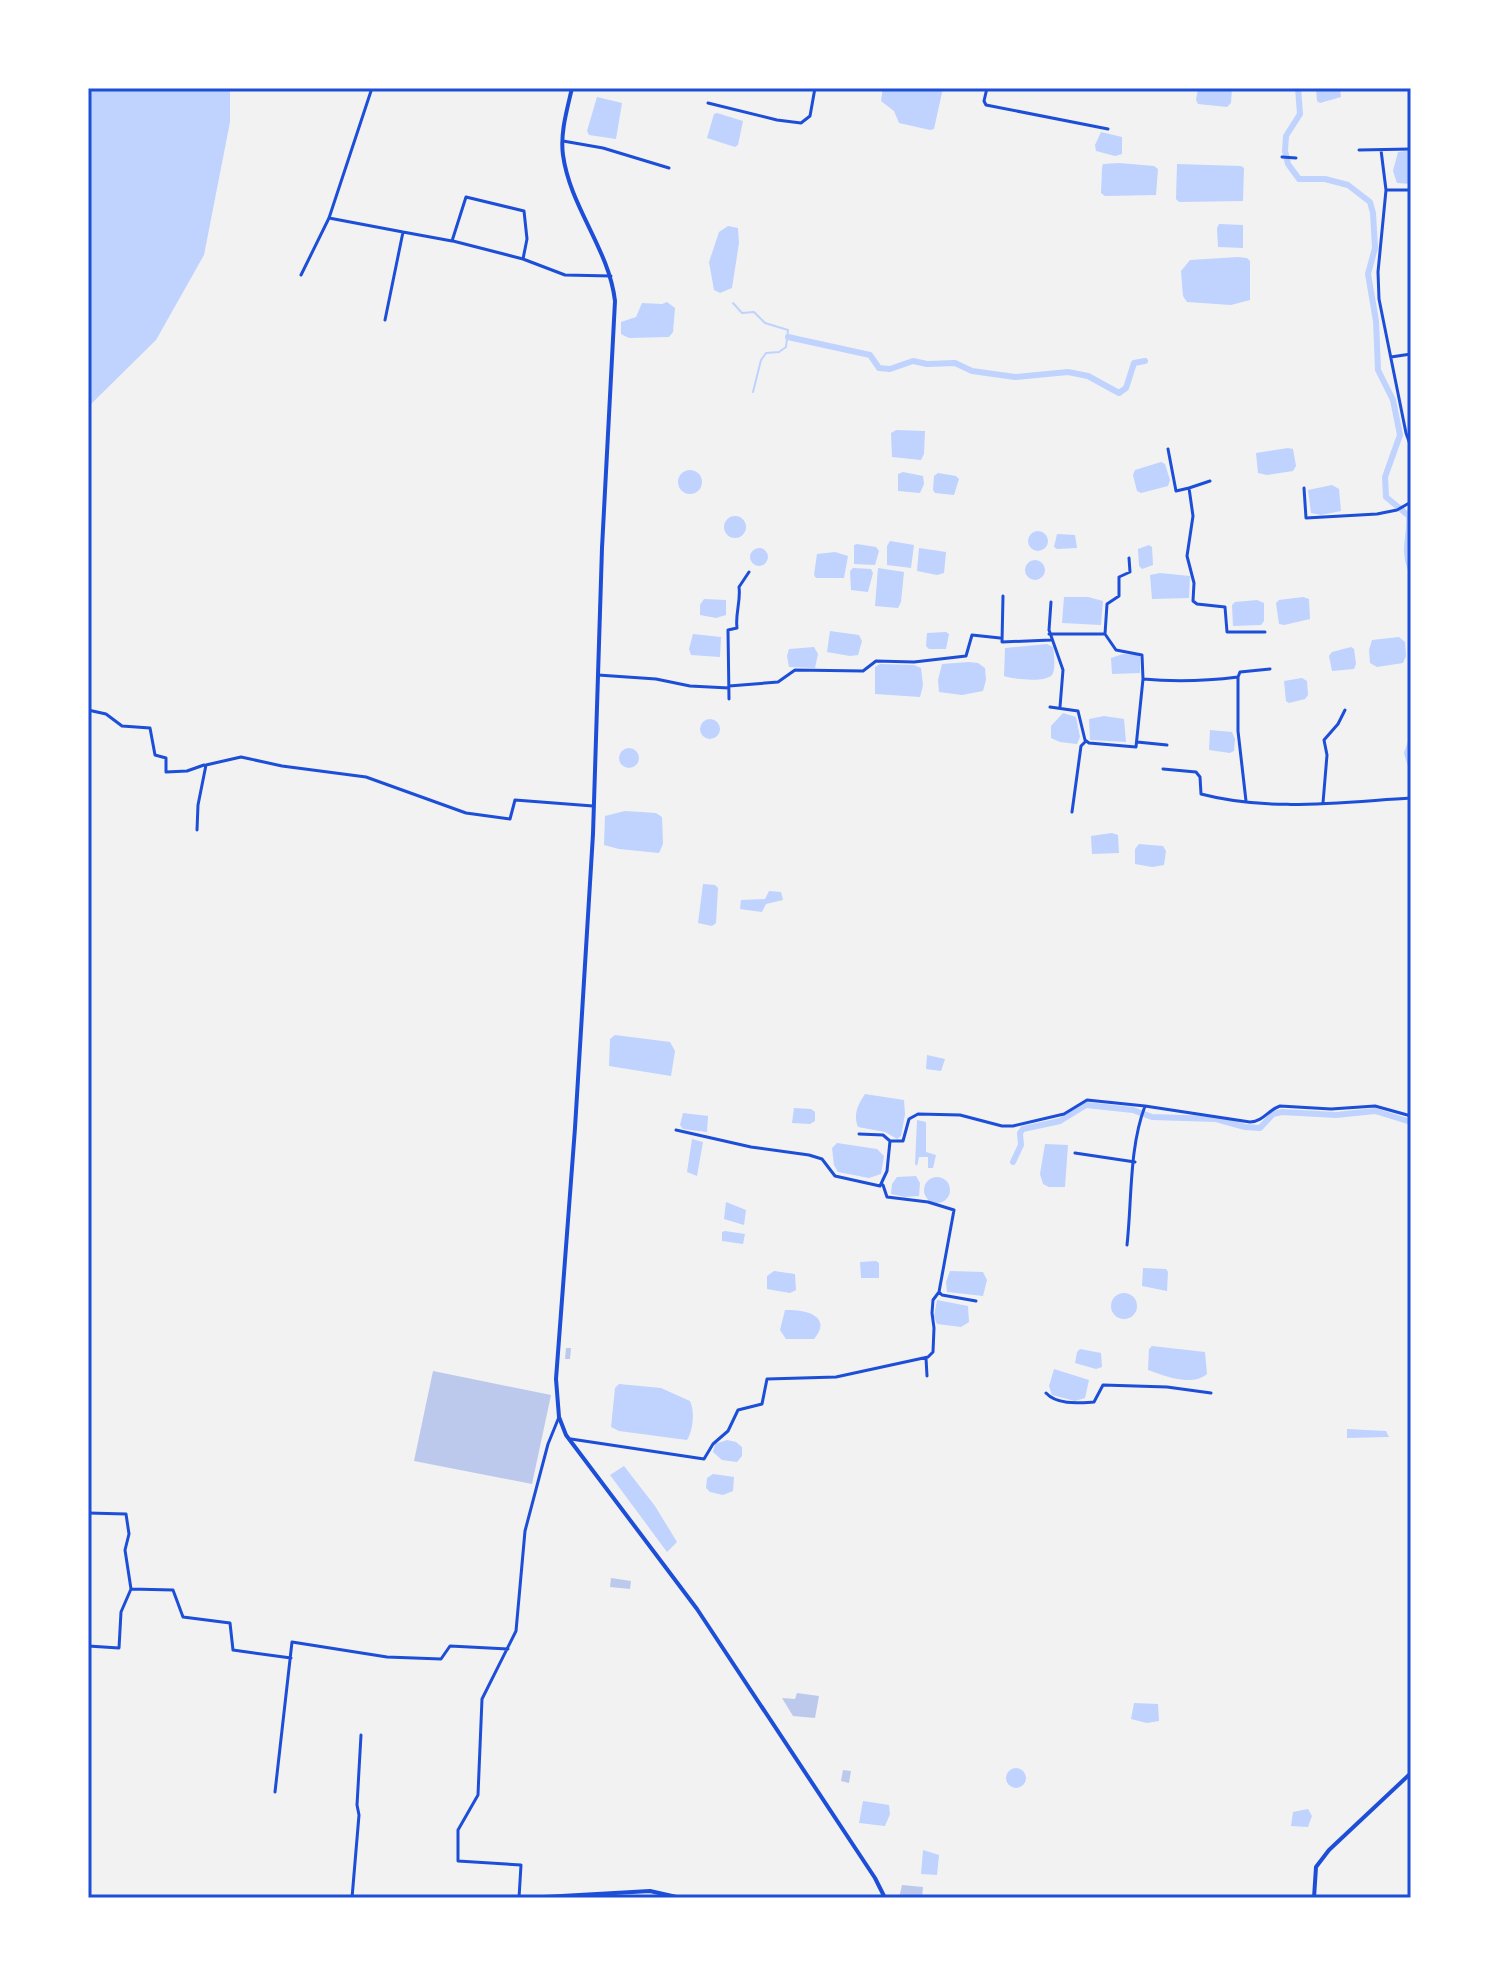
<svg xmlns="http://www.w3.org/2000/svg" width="1499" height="1986" viewBox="0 0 1499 1986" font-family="Arial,sans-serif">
  <rect width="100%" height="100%" fill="#f2f2f2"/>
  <!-- water -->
  <path fill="#bfd3fe" d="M88 88H230V122L204 255 156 340 88 407Z
    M883 88H943L934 129 930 130 899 123 894 111 881 101Z
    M1198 88H1232L1231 103 1227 107 1198 104 1196 100Z
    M1316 88H1340L1341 97 1320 103 1317 101Z
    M597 97 622 103 616 139 589 135 587 131Z
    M717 113 743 121 738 145 735 147 707 138 714 114Z
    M1101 132 1122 137V154L1115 156 1096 151 1095 145Z
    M1411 150V184L1397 183 1393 171 1398 152Z
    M1119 163 1154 166 1158 169 1156 195 1105 196 1101 193 1102 168 1103 164Z
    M1177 164 1241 166 1244 168 1243 201 1179 202 1176 199Z
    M1219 224 1243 225V248L1218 247 1217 228Z
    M728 226 738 228 739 243 732 288 720 293 714 290 709 262 719 232Z
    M1238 257 1247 258 1250 261V300L1231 305 1187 302 1183 296 1181 271 1190 260Z
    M667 302 675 308 673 332 669 337 629 338 621 334V322L636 317 642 303 662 304Z
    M896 430 925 431 924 454 921 460 892 457 891 433Z
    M1288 448 1293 449 1296 466 1293 471 1267 475 1258 473 1256 453Z
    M1161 462 1165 464 1170 480 1168 486 1141 493 1137 491 1133 475 1135 470Z
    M678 482a12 12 0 1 1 24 0a12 12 0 1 1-24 0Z
    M903 472 923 476 924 484 920 493 898 491V474Z
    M938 473 956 476 959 479 954 495 935 493 933 490 934 476Z
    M1332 485 1339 489 1341 511 1321 515 1311 513 1308 490Z
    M724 527a11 11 0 1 1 22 0a11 11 0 1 1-22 0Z
    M1028 541a10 10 0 1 1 20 0a10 10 0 1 1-20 0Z
    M1057 534 1075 535 1077 548 1057 549 1054 547Z
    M890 541 914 545 911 568 887 565V546Z
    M857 544 876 547 879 551 875 565 854 564V545Z
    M1149 545 1152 547 1153 565 1142 569 1139 566 1138 549Z
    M750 557a9 9 0 1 1 18 0a9 9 0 1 1-18 0Z
    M919 548 946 552 944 573 937 575 917 571Z
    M835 552 848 556 844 578H816L814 575 817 554Z
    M1025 570a10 10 0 1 1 20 0a10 10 0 1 1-20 0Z
    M853 568 871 569 873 573 868 592 851 590 850 571Z
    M878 568 904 572 901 602 898 608 875 606Z
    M1160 573 1190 576 1189 598 1152 599 1150 575Z
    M1064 597H1088L1103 601 1101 625 1062 623Z
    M1303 597 1309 599 1310 619 1284 625 1279 624 1276 603 1279 600Z
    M704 599 726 600V615L716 618 700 615V605Z
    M1257 600 1264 603V621L1261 625 1233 626 1232 605 1235 602Z
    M830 631 859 635 862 641 858 655 850 656 827 652Z
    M946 632 949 634 946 649H929L926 646 927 633Z
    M693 634 721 637 720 657 691 655 689 649Z
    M1399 637 1405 642 1406 656 1403 663 1377 667 1370 663 1369 650 1372 640Z
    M1047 644 1053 647C1054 654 1056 669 1052 675 1045 683 1012 679 1004 676L1005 648Z
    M814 647 818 654 815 668 789 667 787 656 789 649Z
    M1351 647 1354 649 1356 664 1354 669 1332 671 1329 656 1332 652Z
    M1123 654 1140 655V673L1112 674 1111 658Z
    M969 662 978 663 985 668 986 680 983 691 962 695 939 692 938 680 942 664Z
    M880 664 914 665 921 668 923 685 920 697 875 694V667Z
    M1302 678 1307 681 1308 695 1305 699 1289 703 1286 701 1284 681Z
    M1063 713 1076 717 1080 737 1077 744 1060 742 1051 738V726Z
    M1104 716 1124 719 1126 742 1090 740 1089 719Z
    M700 729a10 10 0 1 1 20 0a10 10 0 1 1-20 0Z
    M1210 730 1232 732 1235 739 1234 751 1230 753 1209 750Z
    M619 758a10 10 0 1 1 20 0a10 10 0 1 1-20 0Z
    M625 811 656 813 662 817 663 844 659 853 619 849 604 845 605 816Z
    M1112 833 1118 835 1119 853 1092 854 1091 836Z
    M1139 844 1163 846 1166 851 1164 865 1152 867 1135 864V849Z
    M703 884 715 885 718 888 716 923 712 926 698 923Z
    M769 891 781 892 783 900 766 904 762 912 740 909 741 900 765 899Z
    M615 1035 670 1042 675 1051 671 1076 609 1066 610 1039Z
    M927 1055 945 1059 941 1071 926 1069Z
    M865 1094 904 1100 905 1114 901 1136 897 1139 885 1132 858 1127C853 1115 858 1104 865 1094Z
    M794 1108 811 1109 815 1112V1121L810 1124 792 1123Z
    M683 1113 708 1116 707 1132 683 1129 680 1125Z
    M917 1120 926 1122V1152L936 1155 933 1168H928V1157H919L917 1166 915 1164Z
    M692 1139 703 1142 697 1176 687 1172Z
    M837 1143 877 1149 884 1156 881 1174 869 1178 838 1172 834 1165 832 1148Z
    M1045 1144 1068 1145 1065 1187H1049L1043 1184 1040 1174Z
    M916 1176 920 1183 919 1196 905 1197 891 1194 892 1184 897 1177Z
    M924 1190a13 13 0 1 1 26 0a13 13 0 1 1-26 0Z
    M726 1202 746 1210 744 1225 724 1219Z
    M725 1231 745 1234 743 1244 722 1241V1232Z
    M876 1261 879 1263V1278H861L860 1262Z
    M1143 1268 1166 1269 1168 1272 1167 1291 1142 1286Z
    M774 1271 795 1274 796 1290 790 1293 767 1289V1276Z
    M950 1271 983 1272 987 1280 983 1296 947 1292 946 1282Z
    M1111 1306a13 13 0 1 1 26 0a13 13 0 1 1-26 0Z
    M937 1300 968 1306 969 1322 961 1327 937 1324 934 1316Z
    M785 1310C803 1309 834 1315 814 1339H786L780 1330Z
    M1152 1346 1205 1352 1207 1374C1192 1387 1165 1376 1148 1370L1149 1349Z
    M1080 1349 1101 1353 1102 1367 1096 1369 1075 1363 1077 1352Z
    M1054 1369 1089 1380 1085 1398 1075 1401 1052 1395 1049 1386Z
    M619 1384 661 1388 690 1401C695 1411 693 1431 687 1440L619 1431 611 1427 615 1388Z
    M1347 1429 1386 1431 1389 1437 1347 1438Z
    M727 1440 736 1442 742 1447V1456L737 1462 722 1460 713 1452 715 1444Z
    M624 1466 655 1506 677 1542 667 1552 610 1475Z
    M713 1474 734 1477 733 1491 723 1495 710 1492 706 1488 707 1478Z
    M1134 1703 1158 1704 1159 1721 1147 1723 1131 1719Z
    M1006 1778a10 10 0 1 1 20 0a10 10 0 1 1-20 0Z
    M863 1801 889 1805 890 1814 885 1826 859 1823Z
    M1308 1809 1312 1816 1308 1827 1291 1826 1293 1812Z
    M923 1850 939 1855 937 1875 921 1874Z"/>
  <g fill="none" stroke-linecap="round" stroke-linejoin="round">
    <!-- stream -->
    <path stroke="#bfd3fe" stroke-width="2" d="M733 303 742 313 754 312 765 323 788 330 786 347 779 352 766 353 761 360 753 392"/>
    <!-- canal -->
    <path stroke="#bfd3fe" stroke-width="6" d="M1298 88 1300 114 1286 136 1285 151 1288 164 1299 179H1325L1348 185 1370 202 1373 213 1375 248 1368 274 1376 321 1378 370 1393 400 1400 435 1385 477 1386 497 1409 516C1411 537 1402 548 1411 570
      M788 337 870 355 879 368 890 369 913 361 927 364 955 363 972 371 1015 377 1068 372 1088 376 1119 393 1126 388 1134 363 1145 361
      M1411 600V603
      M1411 742 1407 753 1411 766
      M1013 1162 1021 1145 1020 1133 1023 1129 1060 1121 1086 1105 1133 1110 1152 1117 1216 1119 1245 1127 1260 1128 1273 1114 1282 1112 1336 1115 1375 1111 1411 1122"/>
  </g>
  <!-- building -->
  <path fill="#bdc9ec" d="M566 1348H571L570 1359H565Z
    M433 1371 551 1395 532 1484 414 1461Z
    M611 1578 631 1581 630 1589 610 1587Z
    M797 1693 819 1696 815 1718 793 1716 782 1698 795 1699Z
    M843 1770 851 1771 849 1783 841 1781Z
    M902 1885 923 1887 922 1898H899Z"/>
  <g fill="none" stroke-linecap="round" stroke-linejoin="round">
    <!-- minor -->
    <path stroke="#1d4ed8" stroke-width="3" d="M987 88 984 101 986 105 1108 129
      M708 103 777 120 801 123 810 116 815 88
      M563 141 603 148 669 168
      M1359 150 1411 149
      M1381 150 1386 190
      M1282 157 1296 158
      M1411 190H1386L1378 272 1379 299 1406 433 1411 447
      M329 218 403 232 385 320
      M403 232 452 241 466 197 524 211 527 239 523 259 565 275 611 276
      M453 241 523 259
      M301 275 329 218 372 88
      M1391 357 1411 354
      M1168 449 1176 491 1189 488
      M1210 481 1189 488 1193 516 1187 556 1194 583 1193 601 1197 604 1225 607 1227 632H1265
      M1304 488 1306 518 1377 514 1397 510 1411 502
      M1003 596 1002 642 1051 640
      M1051 602 1049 630 1063 670 1060 707
      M1049 634H1105L1116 650 1142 655 1143 679 1136 747 1089 743 1085 740 1078 711 1050 707
      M1105 634 1107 604 1119 596V577L1130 572 1129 558
      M598 675 656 679 690 686 729 688
      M1238 677V731L1246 801
      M1143 679C1174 682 1206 681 1238 677L1240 672 1270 669
      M729 686 778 682 795 670 863 671 876 661 914 662 966 656 972 635 1000 638
      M729 699 728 630 737 628C735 614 741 601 739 587L749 572
      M88 710 106 714 122 726 150 728 155 755 166 758V772L187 771 204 765
      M1137 742 1167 745
      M1163 769 1196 772 1200 777 1201 794C1269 812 1342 802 1411 798
      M1323 803 1327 755 1324 740 1338 724 1345 710
      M1072 812 1081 746 1085 742
      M197 830 198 805 206 765 241 757 282 766 366 777 466 813 510 819 515 800 593 806
      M676 1130 751 1147 809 1155 822 1159 835 1176 880 1186 887 1171 890 1141
      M859 1134 883 1135 890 1141H903L909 1119 918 1114 960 1115 1002 1126H1013L1064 1114 1087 1100 1145 1106
      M1075 1153 1135 1162
      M883 1185 887 1197 928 1202 954 1210 939 1292 942 1295 976 1301
      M1127 1245C1132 1200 1129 1148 1145 1106L1250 1122C1264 1121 1268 1110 1280 1106L1331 1109 1375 1106 1411 1116
      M926 1358 927 1376
      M1046 1393C1057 1405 1078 1403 1094 1402L1103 1385 1167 1387 1211 1393
      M571 1439 704 1459 713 1444 728 1431 738 1410 762 1404 767 1379 836 1377 928 1357 933 1352 934 1328 932 1313 933 1300 939 1292
      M88 1513 126 1514 129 1534 125 1550 131 1589 173 1590 183 1617 230 1623 233 1650 291 1658
      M88 1646 119 1648 121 1612 131 1589
      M275 1792 292 1642 387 1657 441 1659 450 1646 508 1649
      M352 1898 359 1815 357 1805 361 1735
      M519 1898 521 1865 458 1861V1830L478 1795 482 1699 516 1631 525 1531 548 1444 559 1417"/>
    <!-- secondary -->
    <path stroke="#1d4ed8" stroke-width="4" d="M167 1898H246
      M526 1898 650 1891 681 1898
      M1314 1898 1316 1867 1329 1850 1411 1773"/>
    <!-- primary -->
    <path stroke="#1d4ed8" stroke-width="4" d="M572 88C567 110 560 133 563 155 570 207 609 249 615 301L602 548 593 834 575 1128 556 1379 559 1417 566 1435 697 1609 875 1878 885 1898"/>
  </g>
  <!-- border -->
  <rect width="1499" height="1986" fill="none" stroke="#ffffff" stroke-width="180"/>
  <rect x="90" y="90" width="1319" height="1806" fill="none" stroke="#1d4ed8" stroke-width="3"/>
</svg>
